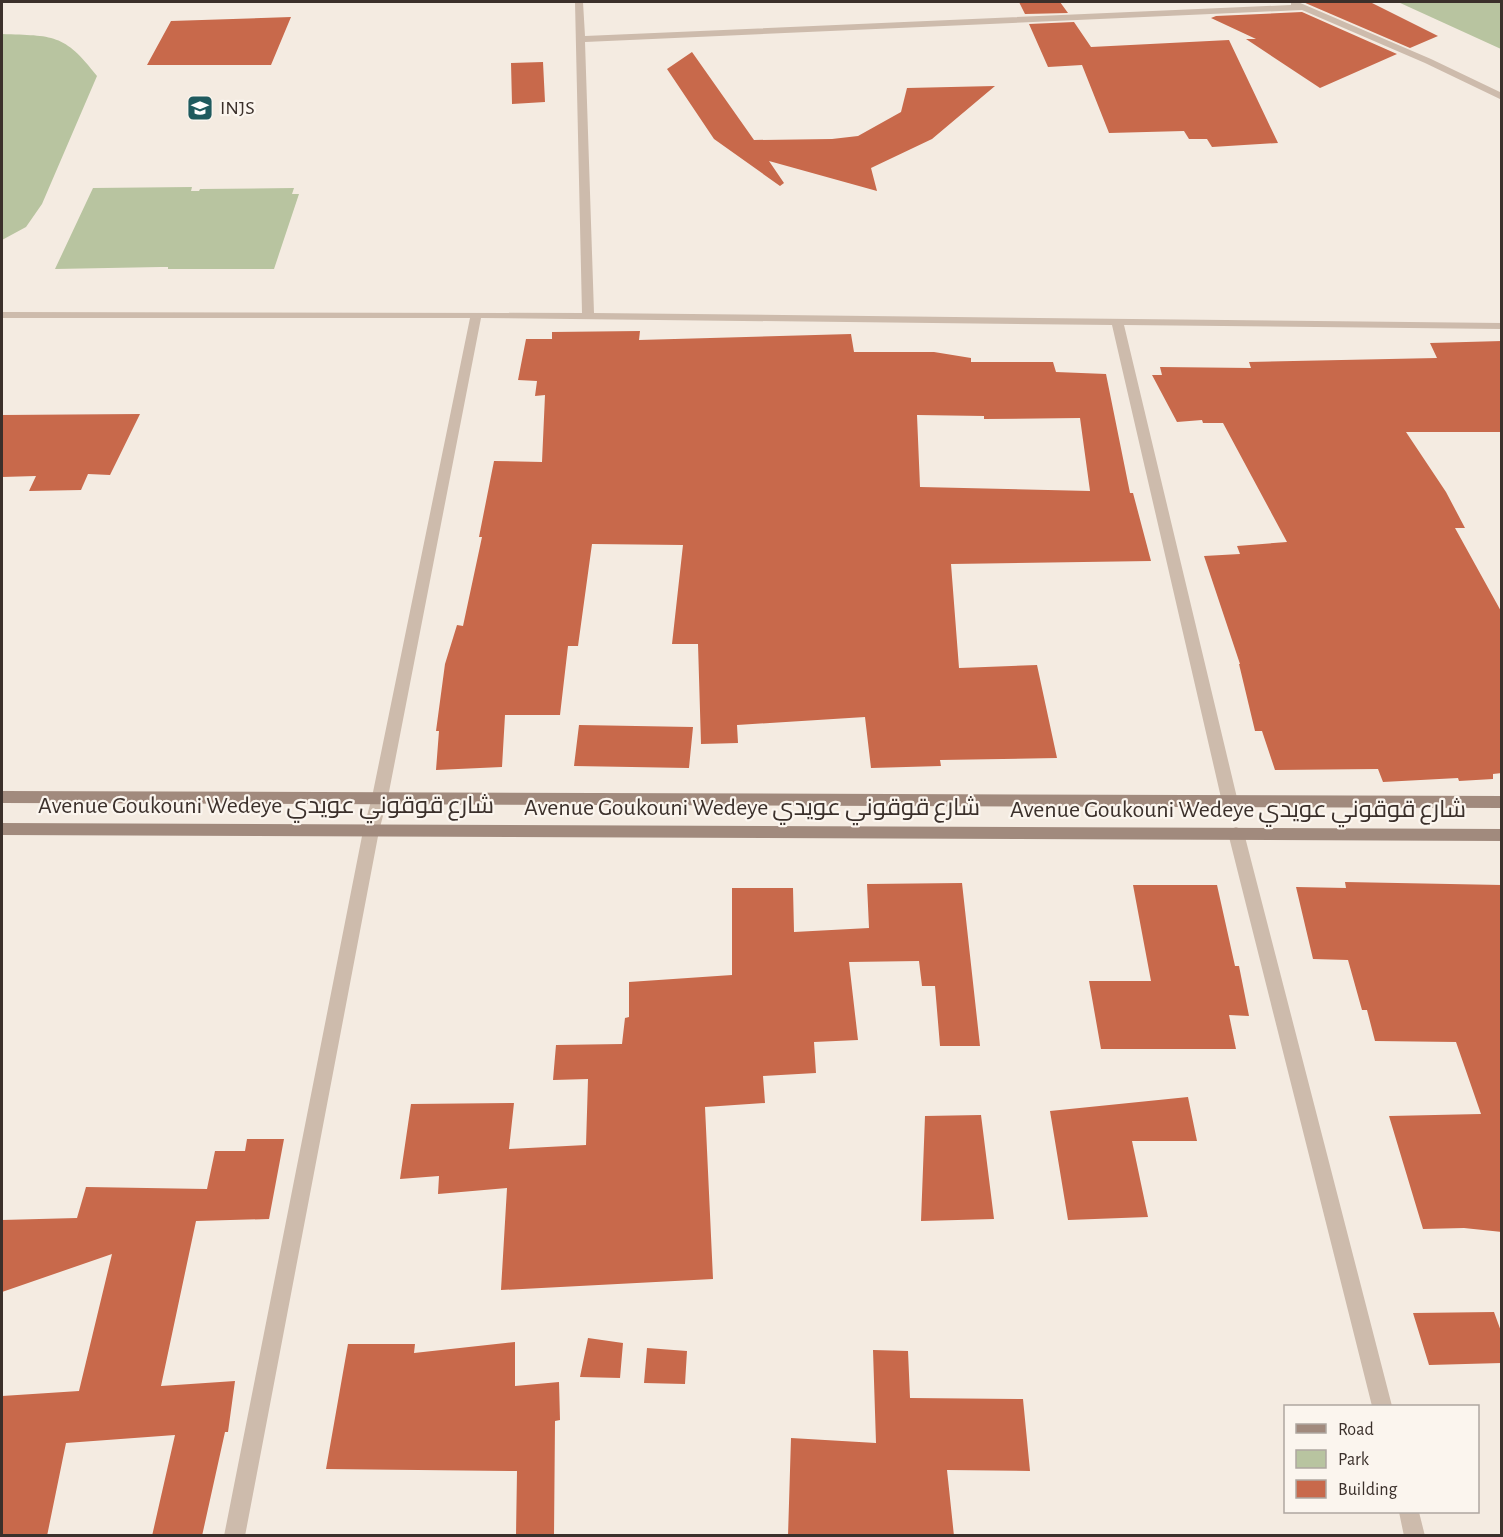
<svg xmlns="http://www.w3.org/2000/svg" width="1503" height="1537" viewBox="0 0 1503 1537" font-family="'Alegreya Sans',Cairo,sans-serif">
  <rect width="100%" height="100%" fill="#f4ebe1"/>
  <!-- green -->
  <path fill="#b8c4a0" d="M1398 2H1501V49Z
    M2 34C53 36 64 33 97 76L42 204 26 227 2 240Z
    M192 187 191 191H199L200 189 294 188 292 194H299L274 269H168V267H161L55 269 93 188Z"/>
  <!-- building -->
  <path fill="#c8694b" fill-rule="evenodd" d="M1019 2H1060L1068 13 1025 14Z
    M1303 2H1370L1438 36 1410 48Z
    M1302 12 1397 54 1320 88 1246 39H1256L1211 18 1216 16Z
    M291 17 271 65H147L171 21Z
    M1074 22 1091 47 1229 40 1278 143 1212 147 1207 139H1189L1184 131 1109 133 1082 65 1048 67 1029 24Z
    M692 52 754 140 832 139 858 136 901 112 907 88 995 86 932 139 871 168 877 191 769 161 784 183 780 186 714 139 667 69Z
    M543 62 545 102 512 104 511 63Z
    M640 331 639 340 851 334 854 352H934L971 358V362H1053L1056 372 1106 374 1130 493H1133L1151 561 951 564 959 668 1037 665 1057 758 940 760 941 766 871 768 865 717 737 725 738 743 701 744 698 644H672L683 545 592 544 578 646H568L560 715H505L502 767 436 770 439 731H436L445 664 457 625 463 626 482 537H479L494 461 542 462 545 395 535 396 537 381 518 380 526 339H552V332ZM917 415 984 416V419L1080 418 1090 491 920 487Z
    M1502 341V432H1406L1446 492 1465 528H1455L1502 613V773L1493 774V779L1459 781 1458 778 1383 782 1378 769 1275 770 1262 731H1255L1239 664H1240L1204 556 1240 554 1237 546 1287 542 1223 423H1203L1202 420 1177 422 1152 375H1162L1160 367 1251 368 1249 362 1437 358 1430 343Z
    M140 414 110 475 88 474 81 490 29 491 36 476 2 477V415Z
    M579 725 693 727 689 768 574 766Z
    M1345 882 1502 885V1232L1464 1228 1423 1229 1389 1116 1481 1114 1456 1042 1375 1041 1367 1010H1362L1348 960 1313 959 1296 887 1346 888Z
    M962 883 980 1046H940L935 986H922L919 961 849 962 858 1040 814 1042 816 1073 763 1076 765 1103 705 1107 713 1279 501 1290 507 1188 438 1194 439 1176 400 1179 411 1104 514 1103 509 1149 586 1145 588 1079 553 1080 556 1045 622 1044 625 1018 629 1017V982L732 975V888H793L794 932 869 928 867 884Z
    M1133 885H1217L1235 966H1239L1249 1016 1229 1015 1236 1049H1101L1089 981H1151Z
    M1188 1097 1197 1141H1132L1148 1217 1068 1220 1050 1111Z
    M981 1115 994 1219 921 1221 925 1116Z
    M247 1139H284L269 1219 196 1221 161 1386 235 1381 228 1432H225L202 1536H152L175 1435 66 1443 47 1536H2V1396L79 1391 112 1254 2 1292V1220L77 1218 86 1187 207 1189 215 1151H245Z
    M1494 1312 1502 1334V1363L1429 1365 1413 1313Z
    M588 1338 623 1343 620 1378 580 1377Z
    M515 1342V1386L559 1382 560 1420 555 1421 554 1536H516L517 1471 326 1469 348 1344H415L414 1353Z
    M647 1348 687 1351 685 1384 644 1383Z
    M873 1350 908 1351 910 1398 1023 1399 1030 1471 947 1470 954 1536H788L791 1438 876 1443Z"/>
  <g fill="none" stroke-linecap="round" stroke-linejoin="round">
    <!-- street -->
    <path fill="#cdbbac" fill-rule="evenodd" d="M575 2H583L585 36 1291 5V2H1298L1431 59 1502 93V100L1425 63 1302 10 585 42 594 313 1502 323V329L1124 325 1238 802 1235 806H1225L1222 802 1112 325 481 318 388 797 379 831 245 1536H224L363 831 372 797 470 318H2V312L582 313Z
      M1236 827 1241 829 1244 833 1392 1406H1372L1228 833 1231 829Z
      M1399 1512H1419L1425 1536H1404Z"/>
    <!-- secondary -->
    <path fill="#a18a7d" fill-rule="evenodd" d="M2 791 1502 796V808L2 803Z
      M2 823 1502 829V841L2 835Z"/>
  </g>
  <!-- icons -->
  <defs>
    <symbol id="school-square" viewBox="-11 -11 22 22"><rect x="-9" y="-9" width="18" height="18" rx="4" fill="#1f5a5e" stroke="#fbf5ee"/><path d="M0-5L7-2L0 1L-7-2ZM-4 1L0 2.5L4 1V4Q0 6-4 4Z" fill="#fff"/></symbol>
  </defs>
  <g fill-rule="evenodd">
    <use href="#school-square" x="185" y="93" width="30" height="30"/>
  </g>
  <g text-anchor="middle" dominant-baseline="central" stroke-width="4.5" stroke-linejoin="round" paint-order="stroke">
    <!-- far-poi labels -->
    <g font-size="20" fill="#3b302b" stroke="#fbf5ee" text-anchor="start">
      <text x="220" y="108">INJS</text>
    </g>
    <!-- street labels -->
    <g font-size="24" fill="#3b302b" stroke="#fbf5ee">
      <text x="266" y="806">Avenue Goukouni Wedeye شارع قوقوني عويدي</text>
      <text x="752" y="808">Avenue Goukouni Wedeye شارع قوقوني عويدي</text>
      <text x="1238" y="810">Avenue Goukouni Wedeye شارع قوقوني عويدي</text>
    </g>
  </g>
  <!-- border -->
  <rect width="1503" height="1537" fill="none" stroke="#3b302b" stroke-width="6"/>
  <!-- legend -->
  <rect x="1284" y="1405" width="195" height="108" fill="#fbf5ee" stroke="#aea6a0" stroke-width="1.5"/>
  <rect x="1296" y="1424" width="30" height="9" fill="#a18a7d" stroke="#aea6a0" stroke-width="1.5"/>
  <text x="1338" y="1435" font-size="18" fill="#3b302b">Road</text>
  <rect x="1296" y="1450" width="30" height="18" fill="#b8c4a0" stroke="#aea6a0" stroke-width="1.5"/>
  <text x="1338" y="1465" font-size="18" fill="#3b302b">Park</text>
  <rect x="1296" y="1480" width="30" height="18" fill="#c8694b" stroke="#aea6a0" stroke-width="1.5"/>
  <text x="1338" y="1495" font-size="18" fill="#3b302b">Building</text>
</svg>
